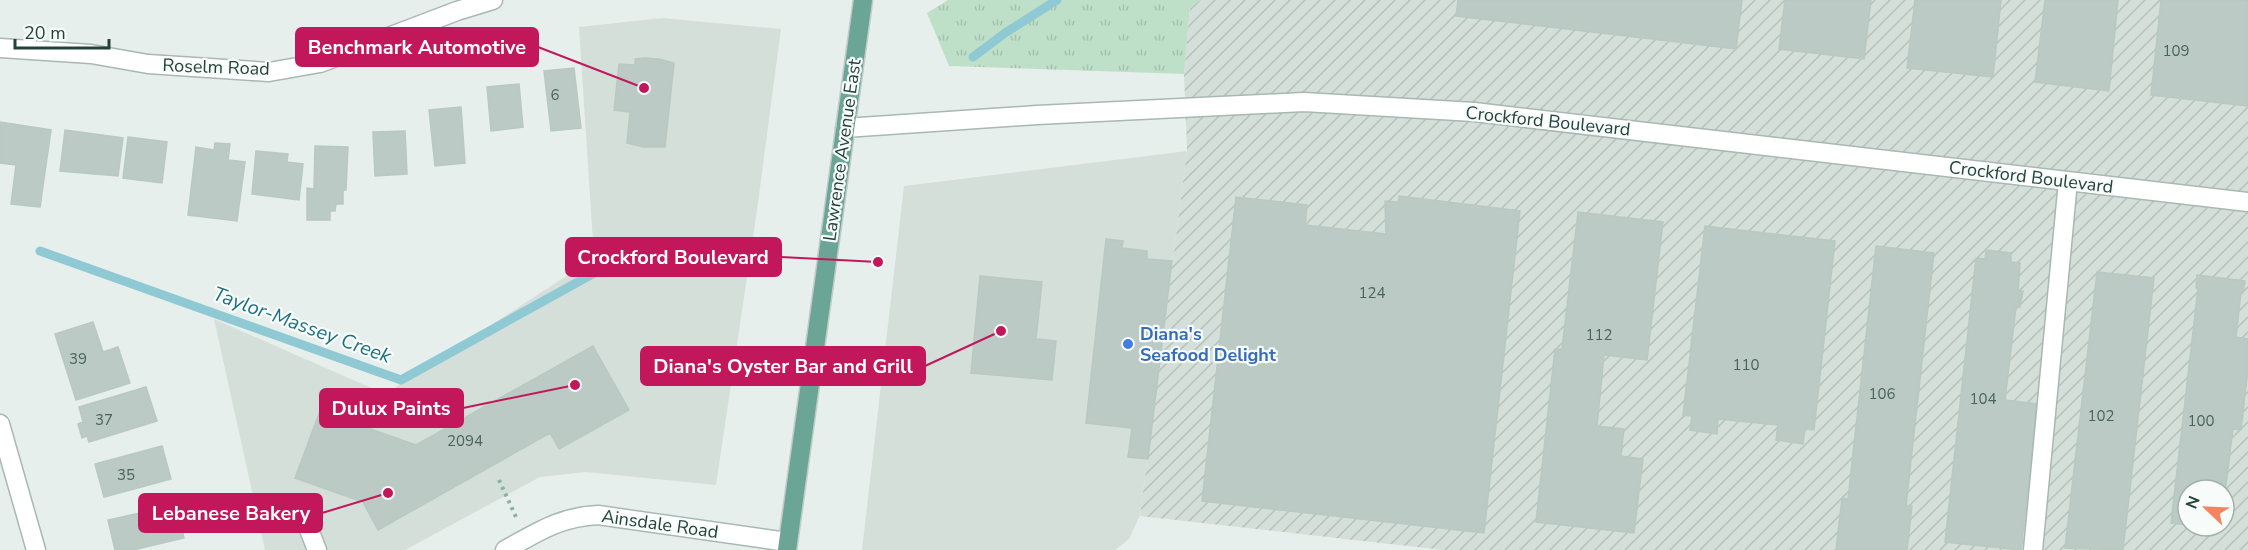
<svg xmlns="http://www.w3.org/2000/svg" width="2248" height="550" viewBox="0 0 2248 550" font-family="'Nunito Sans',sans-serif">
  <defs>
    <pattern id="industrial-furrows" width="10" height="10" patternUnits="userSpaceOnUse" patternTransform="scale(1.5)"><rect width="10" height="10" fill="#d4dfda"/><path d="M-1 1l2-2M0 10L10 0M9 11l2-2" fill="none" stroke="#b6c1bc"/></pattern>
    <pattern id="grass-tufts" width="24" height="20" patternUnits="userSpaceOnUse" patternTransform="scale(1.5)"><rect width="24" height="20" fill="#bfe0c8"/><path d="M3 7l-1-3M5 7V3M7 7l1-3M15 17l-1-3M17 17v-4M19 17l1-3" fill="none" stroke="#a4c1ad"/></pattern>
  </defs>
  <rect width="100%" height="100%" fill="#e6efeb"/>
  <!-- built -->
  <path fill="#d4dfda" d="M662 18 781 29 757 210 716 485 586 472 540 477 405 550H265L214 319 385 394 594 258 579 27Z
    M1187 151 1140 515 1129 539 1115 550H862L904 186Z"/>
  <!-- industrial -->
  <path fill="url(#industrial-furrows)" fill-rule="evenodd" d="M1200 0H2248V550H1443L1140 516 1187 151 1184 74 1190 7ZM2188 490H2224V526H2188Z"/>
  <!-- grass -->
  <path fill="url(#grass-tufts)" d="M948 0H1200L1190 7 1184 74 949 66 927 13Z"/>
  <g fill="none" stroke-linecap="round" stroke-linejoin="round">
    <!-- stream -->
    <path stroke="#8ec9d4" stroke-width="9" d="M973 57 1005 33 1057 0
      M40 251 401 380 605 267"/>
  </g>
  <!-- building -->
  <path fill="#bbcac4" stroke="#b8c9c2" stroke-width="1.5" d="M1458 0H1742L1736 49 1456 16Z
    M1785 0H1871L1864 59 1779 49Z
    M1915 0H2001L1993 77 1907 68Z
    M2045 0H2118L2109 91 2035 82Z
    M2161 0H2248V106L2151 95Z
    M645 58 659 59 674 63 665 147H643L627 143 630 112 614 110 619 64 635 65V59Z
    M574 68 581 128 551 131 544 71Z
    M519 84 523 127 491 131 487 87Z
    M461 107 465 163 435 166 429 110Z
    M0 122 51 130 40 207 11 204 16 165 0 163Z
    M65 130 123 138 118 176 60 171Z
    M405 131 407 174 375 176 373 132Z
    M128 137 167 142 162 183 123 178Z
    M215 143 230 144 228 160 245 162 237 221 188 215 196 147 214 150Z
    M315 146 348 147 346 190H343V204H336L335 211H330V220H307V188L314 189Z
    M256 151 288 154 287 162 303 164 299 200 252 194Z
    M1399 196 1520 211 1484 533 1202 501 1236 197 1307 205 1305 225 1386 234 1385 201 1398 202Z
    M1578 212 1663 222 1647 360 1604 355 1597 426 1624 429 1621 456 1643 459 1634 533 1536 522 1555 349H1562Z
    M1705 226 1835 241 1814 430 1805 429 1803 444 1776 440 1778 425 1718 419 1717 434 1690 430 1692 416 1683 415Z
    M1106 239 1123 241 1122 248 1147 251V259L1172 261 1148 459 1128 457 1132 428 1086 423Z
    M1876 246 1934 253 1906 506H1912L1907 550H1836L1842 498 1848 499Z
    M1986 250 2011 253V262L2020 263 2018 291H2023L2020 307H2016L2005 400 2037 404 2021 550 1945 542 1976 258 1985 259Z
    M2097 272 2154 278 2123 550 2065 548Z
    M2197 275 2245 281 2243 293H2241L2236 337 2248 339V368L2241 430 2233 429 2224 500V490H2188V525L2171 523 2198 288H2196Z
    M980 276 1042 282 1036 339 1056 341 1052 380 971 373Z
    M93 322 103 352 118 347 130 383 76 400 55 334Z
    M593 346 629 410 559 449 550 433 378 530 363 502 295 478 320 411 416 445Z
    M146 387 157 421 89 442 87 436 82 438 78 424 83 422 79 407Z
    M162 446 171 479 104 497 95 464Z
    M176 505 184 538 133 550H115L108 520Z
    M2197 526H2221V529Z"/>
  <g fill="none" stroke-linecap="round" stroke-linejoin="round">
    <defs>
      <path id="minor" d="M0 48 91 54 148 64 269 72 320 63 457 11 493 0
        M845 128 1037 115 1304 102 1474 112 2248 202
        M0 424 36 550
        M301 509 317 550
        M505 550C538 532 559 517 598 515L787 542
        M2033 550 2068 181"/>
      <path id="major" d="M787 550 863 0"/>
    </defs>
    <!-- minor casing -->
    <use href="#minor" stroke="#a8b8b2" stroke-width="21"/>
    <!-- major casing -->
    <use href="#major" stroke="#c2cac8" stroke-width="21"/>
    <!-- path -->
    <path stroke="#86b3a5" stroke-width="4" stroke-dasharray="3 4.5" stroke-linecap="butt" d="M499 480 516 517"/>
    <!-- minor -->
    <use href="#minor" stroke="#fff" stroke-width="18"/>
    <!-- major -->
    <use href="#major" stroke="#6aa596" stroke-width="18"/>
  </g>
  <!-- markers -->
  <circle fill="#3f7fe0" stroke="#f7fbf9" stroke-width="2" cx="1128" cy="344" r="6"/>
  <g text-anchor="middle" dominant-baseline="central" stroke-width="4.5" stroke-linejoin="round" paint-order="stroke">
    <!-- number labels -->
    <g font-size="15" fill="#4a645c">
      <text x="2176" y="51">109</text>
      <text x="555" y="95">6</text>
      <text x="1372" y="293">124</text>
      <text x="1599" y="335">112</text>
      <text x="78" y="359">39</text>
      <text x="1746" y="365">110</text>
      <text x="1882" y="394">106</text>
      <text x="1983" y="399">104</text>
      <text x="2101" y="416">102</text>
      <text x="104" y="420">37</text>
      <text x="2201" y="421">100</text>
      <text x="465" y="441">2094</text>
      <text x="126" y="475">35</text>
    </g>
    <!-- street labels -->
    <g font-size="18" fill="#24423a" stroke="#f7fbf9">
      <text transform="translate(216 67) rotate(2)">Roselm Road</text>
      <text transform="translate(1548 121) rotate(6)">Crockford Boulevard</text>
      <text transform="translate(842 150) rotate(-82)">Lawrence Avenue East</text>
      <text transform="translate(2031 177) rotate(7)">Crockford Boulevard</text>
      <text transform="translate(660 524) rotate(8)">Ainsdale Road</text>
    </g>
    <!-- shop labels -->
    <g font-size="18" font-weight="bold" fill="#366cbe" stroke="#f7fbf9" text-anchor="start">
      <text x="1140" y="334">Diana's<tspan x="1140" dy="21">Seafood Delight</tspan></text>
    </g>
    <!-- water labels -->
    <g font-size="20" font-style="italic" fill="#1c6f80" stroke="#f7fbf9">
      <text transform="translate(302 325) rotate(20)">Taylor-Massey Creek</text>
    </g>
  </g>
  <!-- callouts -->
  <path fill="none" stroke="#c2185b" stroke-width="2" d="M644 88L538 47M878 262L781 257M1001 331L925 366M575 385L463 408M388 493L322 513"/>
  <g fill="#c2185b" stroke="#f7fbf9" stroke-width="2">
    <circle cx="644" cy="88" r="6"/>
    <circle cx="878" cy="262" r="6"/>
    <circle cx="1001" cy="331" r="6"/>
    <circle cx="575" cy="385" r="6"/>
    <circle cx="388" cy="493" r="6"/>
  </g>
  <g fill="#c2185b" stroke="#c2185b" stroke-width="2">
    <rect x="296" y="28" width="242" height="38" rx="6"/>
    <rect x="566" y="238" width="215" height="38" rx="6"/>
    <rect x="641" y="347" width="284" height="38" rx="6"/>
    <rect x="320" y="389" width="143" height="38" rx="6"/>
    <rect x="139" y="494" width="183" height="38" rx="6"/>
  </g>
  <g font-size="20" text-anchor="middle" font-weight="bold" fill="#fff">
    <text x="417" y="54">Benchmark Automotive</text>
    <text x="673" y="264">Crockford Boulevard</text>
    <text x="783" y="373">Diana's Oyster Bar and Grill</text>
    <text x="391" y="415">Dulux Paints</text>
    <text x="231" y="520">Lebanese Bakery</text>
  </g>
  <!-- north arrow -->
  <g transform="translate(2206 508) rotate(293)"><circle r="28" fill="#f7fbf9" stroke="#a3b1ad" stroke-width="1.5"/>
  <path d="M0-4.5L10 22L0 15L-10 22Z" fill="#f4845f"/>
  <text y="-9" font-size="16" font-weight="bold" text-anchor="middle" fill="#24423a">N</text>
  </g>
  <!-- scale -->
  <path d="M15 39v9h94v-9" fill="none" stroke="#24423a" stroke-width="3"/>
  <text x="24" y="39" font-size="18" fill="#24423a" stroke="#f7fbf9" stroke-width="4.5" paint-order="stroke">20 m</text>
</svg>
